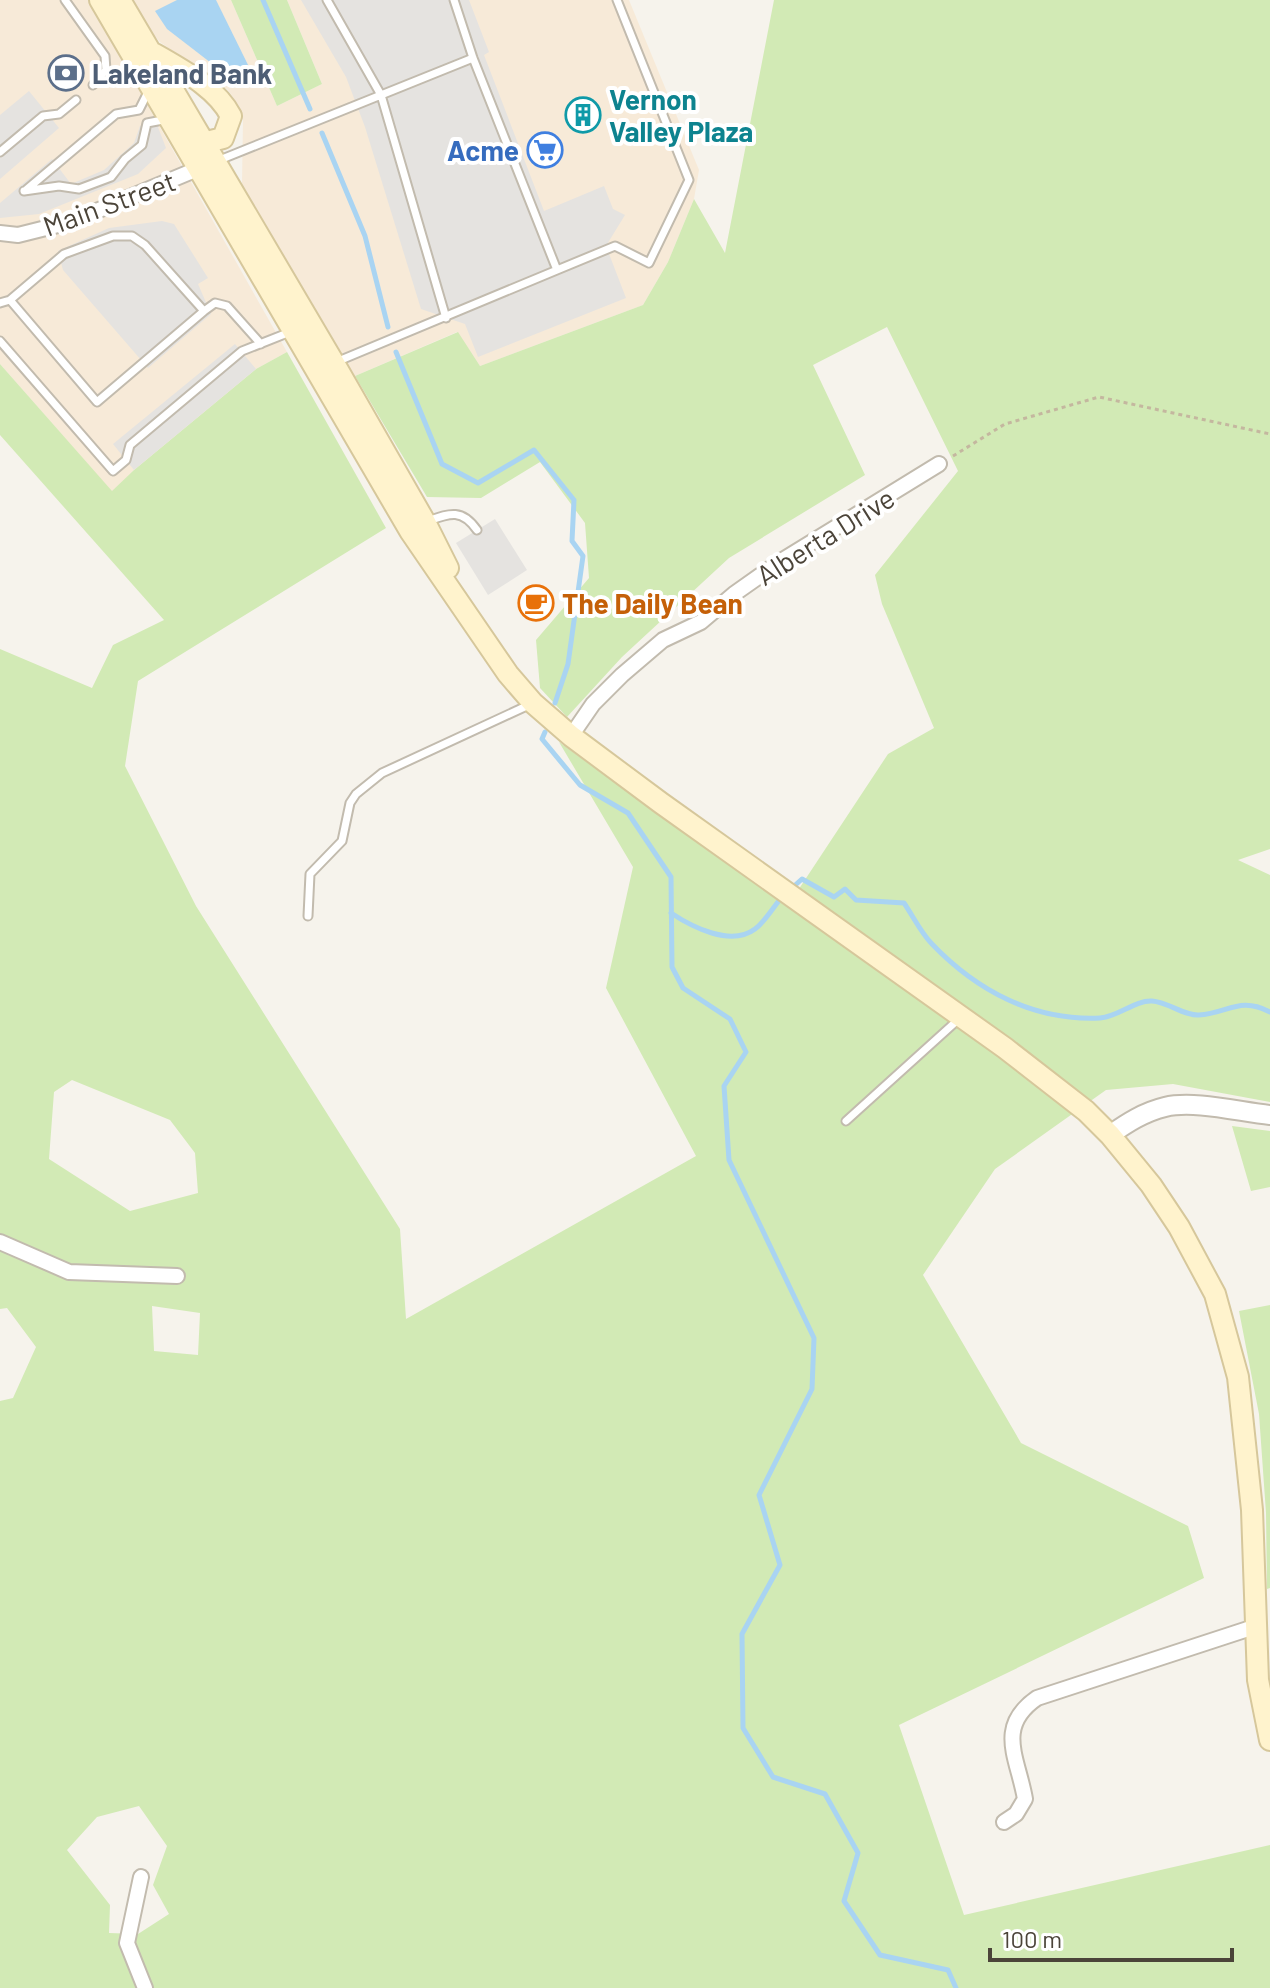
<svg xmlns="http://www.w3.org/2000/svg" width="1270" height="1988" viewBox="0 0 1270 1988" font-family="Barlow,sans-serif">
  <rect width="100%" height="100%" fill="#f6f3ec"/>
  <!-- commercial -->
  <path fill="#f7ead8" d="M0 0H88L287 352 256 369 134 470 112 492 0 364Z
    M129 0H231L277 106 322 84 287 0H629L699 170 694 199 668 262 643 305 480 366 457 332 355 376 242 184 243 120 239 106 228 90 160 42 141 20Z"/>
  <!-- green -->
  <path fill="#d2eab5" fill-rule="evenodd" d="M231 0H287L322 84 277 106Z
    M774 0H1270V849L1238 860 1270 875V1102L1173 1084 1106 1090 995 1169 923 1275 1021 1443 1188 1526 1204 1578 899 1725 964 1915 1270 1845V1988H0V1401L13 1398 36 1347 7 1308 0 1309V649L92 688 113 645 164 620 0 435V364L112 491 134 470 256 369 287 352 386 528 138 681 125 766 196 906 400 1229 406 1319 696 1156 606 988 633 867 559 742 787 907 888 754 934 728 882 604 875 575 958 471 887 327 813 365 865 475 729 558 622 657 567 717 540 688 536 640 589 578 585 523 540 462 481 498 427 497 355 376 458 332 480 366 643 305 668 262 694 199 725 253ZM72 1080 170 1120 195 1153 198 1193 130 1211 49 1159 54 1092ZM152 1306 200 1313 198 1355 154 1351ZM139 1806 167 1846 153 1885 169 1914 138 1934 109 1933 110 1905 67 1850 97 1817Z
    M1232 1126 1270 1131V1187L1251 1191Z
    M1270 1305V1588L1267 1589 1266 1513 1259 1414 1239 1311Z"/>
  <!-- parking -->
  <path fill="#e5e3e0" d="M301 0H469L489 52 484 55 544 211 604 186 613 209 625 215 606 246 626 298 478 357 465 324 421 309 365 127 346 77Z
    M29 91 59 128 0 179V115Z
    M156 122 166 148 138 174 39 214 0 218V203L52 159 71 184 104 170 134 143 140 126Z
    M162 221 174 224 208 278 198 284 211 314 148 368 63 270 58 251 109 228Z
    M235 344 256 369 134 470 113 444Z
    M495 519 527 570 488 595 456 543Z"/>
  <!-- water -->
  <path fill="#a9d4f2" d="M177 0H216L253 75 237 83 167 29 155 11Z"/>
  <g fill="none" stroke-linecap="round" stroke-linejoin="round">
    <!-- stream -->
    <path stroke="#a9d4f2" stroke-width="5" d="M263 0 310 109
      M322 133 365 236 388 327
      M396 352 442 464 478 483 534 450 574 500 572 541 583 556 568 664 555 703
      M545 732 542 739 580 785 628 813 671 877 672 967 683 988 730 1019 746 1052 724 1086 729 1160 814 1338 812 1389 759 1495 780 1565 742 1634 743 1728 773 1777 825 1794 858 1853 844 1901 880 1955 948 1970 956 1988
      M792 888 802 879 834 897 845 889 856 900 904 903C913 916 921 933 932 944 977 991 1034 1021 1100 1018 1118 1017 1135 1000 1152 1001 1168 1002 1184 1016 1199 1015 1228 1013 1240 996 1270 1012
      M671 913C692 927 731 947 755 929 766 921 774 905 784 895"/>
    <defs>
      <path id="service" d="M65 0 105 56 106 70 93 85
        M327 0 381 95 446 318
        M0 152 43 116 59 114 76 100
        M217 161 473 58
        M26 190 116 114 139 110 149 90
        M24 191 59 186 79 189 111 177 125 159 142 145 147 123 168 119
        M557 270 615 246 649 263 689 180 617 0
        M10 300 97 402 204 311
        M0 303 10 300 64 254 113 236H132L145 245 204 311 215 303 227 306 261 344
        M0 341 113 471 126 460 130 445 242 351 290 332
        M336 362 557 270 473 58 454 0
        M425 522C448 514 461 507 477 530
        M308 916 310 874 342 841 350 803 356 794 382 773 531 704
        M846 1121 960 1018"/>
      <path id="minor" d="M0 233 18 235 70 222 207 165
        M571 736 593 704 622 675 663 640 701 622 734 594 778 563 939 464
        M0 1242 69 1272 177 1276
        M1004 1822 1016 1814 1025 1799C1018 1758 995 1727 1037 1698L1254 1627
        M141 1877 127 1943 145 1988"/>
      <path id="tertiary" d="M1110 1135C1127 1123 1144 1112 1165 1107 1194 1100 1240 1112 1270 1115"/>
      <path id="secondary" d="M100 0 410 531 508 674 533 703 571 736 661 803 1005 1048 1086 1111 1110 1135 1151 1185 1179 1227 1215 1294 1238 1377 1252 1510 1258 1680 1270 1740
        M120 0 334 363 425 522 448 568
        M155 54C182 70 216 87 231 116L223 138 191 146"/>
    </defs>
    <!-- service casing -->
    <use href="#service" stroke="#c2bbae" stroke-width="11"/>
    <!-- minor casing -->
    <use href="#minor" stroke="#c2bbae" stroke-width="18"/>
    <!-- tertiary casing -->
    <use href="#tertiary" stroke="#c2bbae" stroke-width="22"/>
    <!-- secondary casing -->
    <use href="#secondary" stroke="#d6c79b" stroke-width="24"/>
    <!-- path -->
    <path stroke="#c4b79f" stroke-width="3" stroke-dasharray="4 4" stroke-linecap="butt" d="M953 456 1005 424 1099 397 1270 434"/>
    <!-- service -->
    <use href="#service" stroke="#fff" stroke-width="7"/>
    <!-- minor -->
    <use href="#minor" stroke="#fff" stroke-width="14"/>
    <!-- tertiary -->
    <use href="#tertiary" stroke="#fff" stroke-width="18"/>
    <!-- secondary -->
    <use href="#secondary" stroke="#fff3cd" stroke-width="20"/>
  </g>
  <!-- icons -->
  <defs>
    <symbol id="bank-ring" viewBox="-11 -11 22 22"><circle r="9.5" fill="#fff" stroke="#5c6f8a" stroke-width="1.5"/><path d="M-6-4H6V4H-6ZM0-2.3a2.3 2.3 0 1 0 0 4.6a2.3 2.3 0 1 0 0-4.6Z" fill="#5c6f8a"/></symbol>
    <symbol id="building-ring" viewBox="-11 -11 22 22"><circle r="9.5" fill="#fff" stroke="#0f9aa8" stroke-width="1.5"/><path d="M-4-6H4V6H1V3H-1V6H-4ZM-2.5-4.3h1.7v1.8h-1.7ZM.8-4.3h1.7v1.8H.8ZM-2.5-1h1.7V.8h-1.7ZM.8-1h1.7V.8H.8Z" fill="#0f9aa8"/></symbol>
    <symbol id="supermarket-ring" viewBox="-11 -11 22 22"><circle r="9.5" fill="#fff" stroke="#3f7fe0" stroke-width="1.5"/><path d="M-6-5.5h2.5l.6 2H6L4.5 2H-2.5L-4.4-4H-6ZM-1.5 3.2a1.3 1.3 0 1 0 .1 0ZM3 3.2a1.3 1.3 0 1 0 .1 0Z" fill="#3f7fe0"/></symbol>
    <symbol id="cafe-ring" viewBox="-11 -11 22 22"><circle r="9.5" fill="#fff" stroke="#e8710a" stroke-width="1.5"/><path d="M-5.5-4.5H6V0H3Q3 3.5 0 3.5H-2.5Q-5.5 3.5-5.5 0ZM3-3.2v2h1.7v-2ZM-6 4.5H4V6H-6Z" fill="#e8710a"/></symbol>
  </defs>
  <g fill-rule="evenodd">
    <use href="#bank-ring" x="46" y="53" width="40" height="40"/>
    <use href="#building-ring" x="563" y="95" width="40" height="40"/>
    <use href="#supermarket-ring" x="525" y="130" width="40" height="40"/>
    <use href="#cafe-ring" x="516" y="583" width="40" height="40"/>
  </g>
  <g text-anchor="middle" dominant-baseline="central" stroke-width="8" stroke-linejoin="round" paint-order="stroke">
    <!-- service labels -->
    <g font-size="28" font-weight="bold" fill="#4e5e75" stroke="#fff" text-anchor="start">
      <text x="92" y="73">Lakeland Bank</text>
    </g>
    <!-- culture labels -->
    <g font-size="28" font-weight="bold" fill="#0d838f" stroke="#fff" text-anchor="start">
      <text x="609" y="99">Vernon<tspan x="609" dy="32">Valley Plaza</tspan></text>
    </g>
    <!-- shop labels -->
    <g font-size="28" font-weight="bold" fill="#366cbe" stroke="#fff" text-anchor="end">
      <text x="519" y="150">Acme</text>
    </g>
    <!-- street labels -->
    <g font-size="28" fill="#4b4439" stroke="#fff">
      <text transform="translate(109 203) rotate(-20)">Main Street</text>
      <text transform="translate(825 536) rotate(-32)">Alberta Drive</text>
    </g>
    <!-- food labels -->
    <g font-size="28" font-weight="bold" fill="#c56008" stroke="#fff" text-anchor="start">
      <text x="562" y="603">The Daily Bean</text>
    </g>
  </g>
  <!-- scale -->
  <path d="M990 1948v12h242v-12" fill="none" stroke="#4b4439" stroke-width="4"/>
  <text x="1002" y="1948" font-size="24" fill="#4b4439" stroke="#ffffff" stroke-width="6" paint-order="stroke">100 m</text>
</svg>
